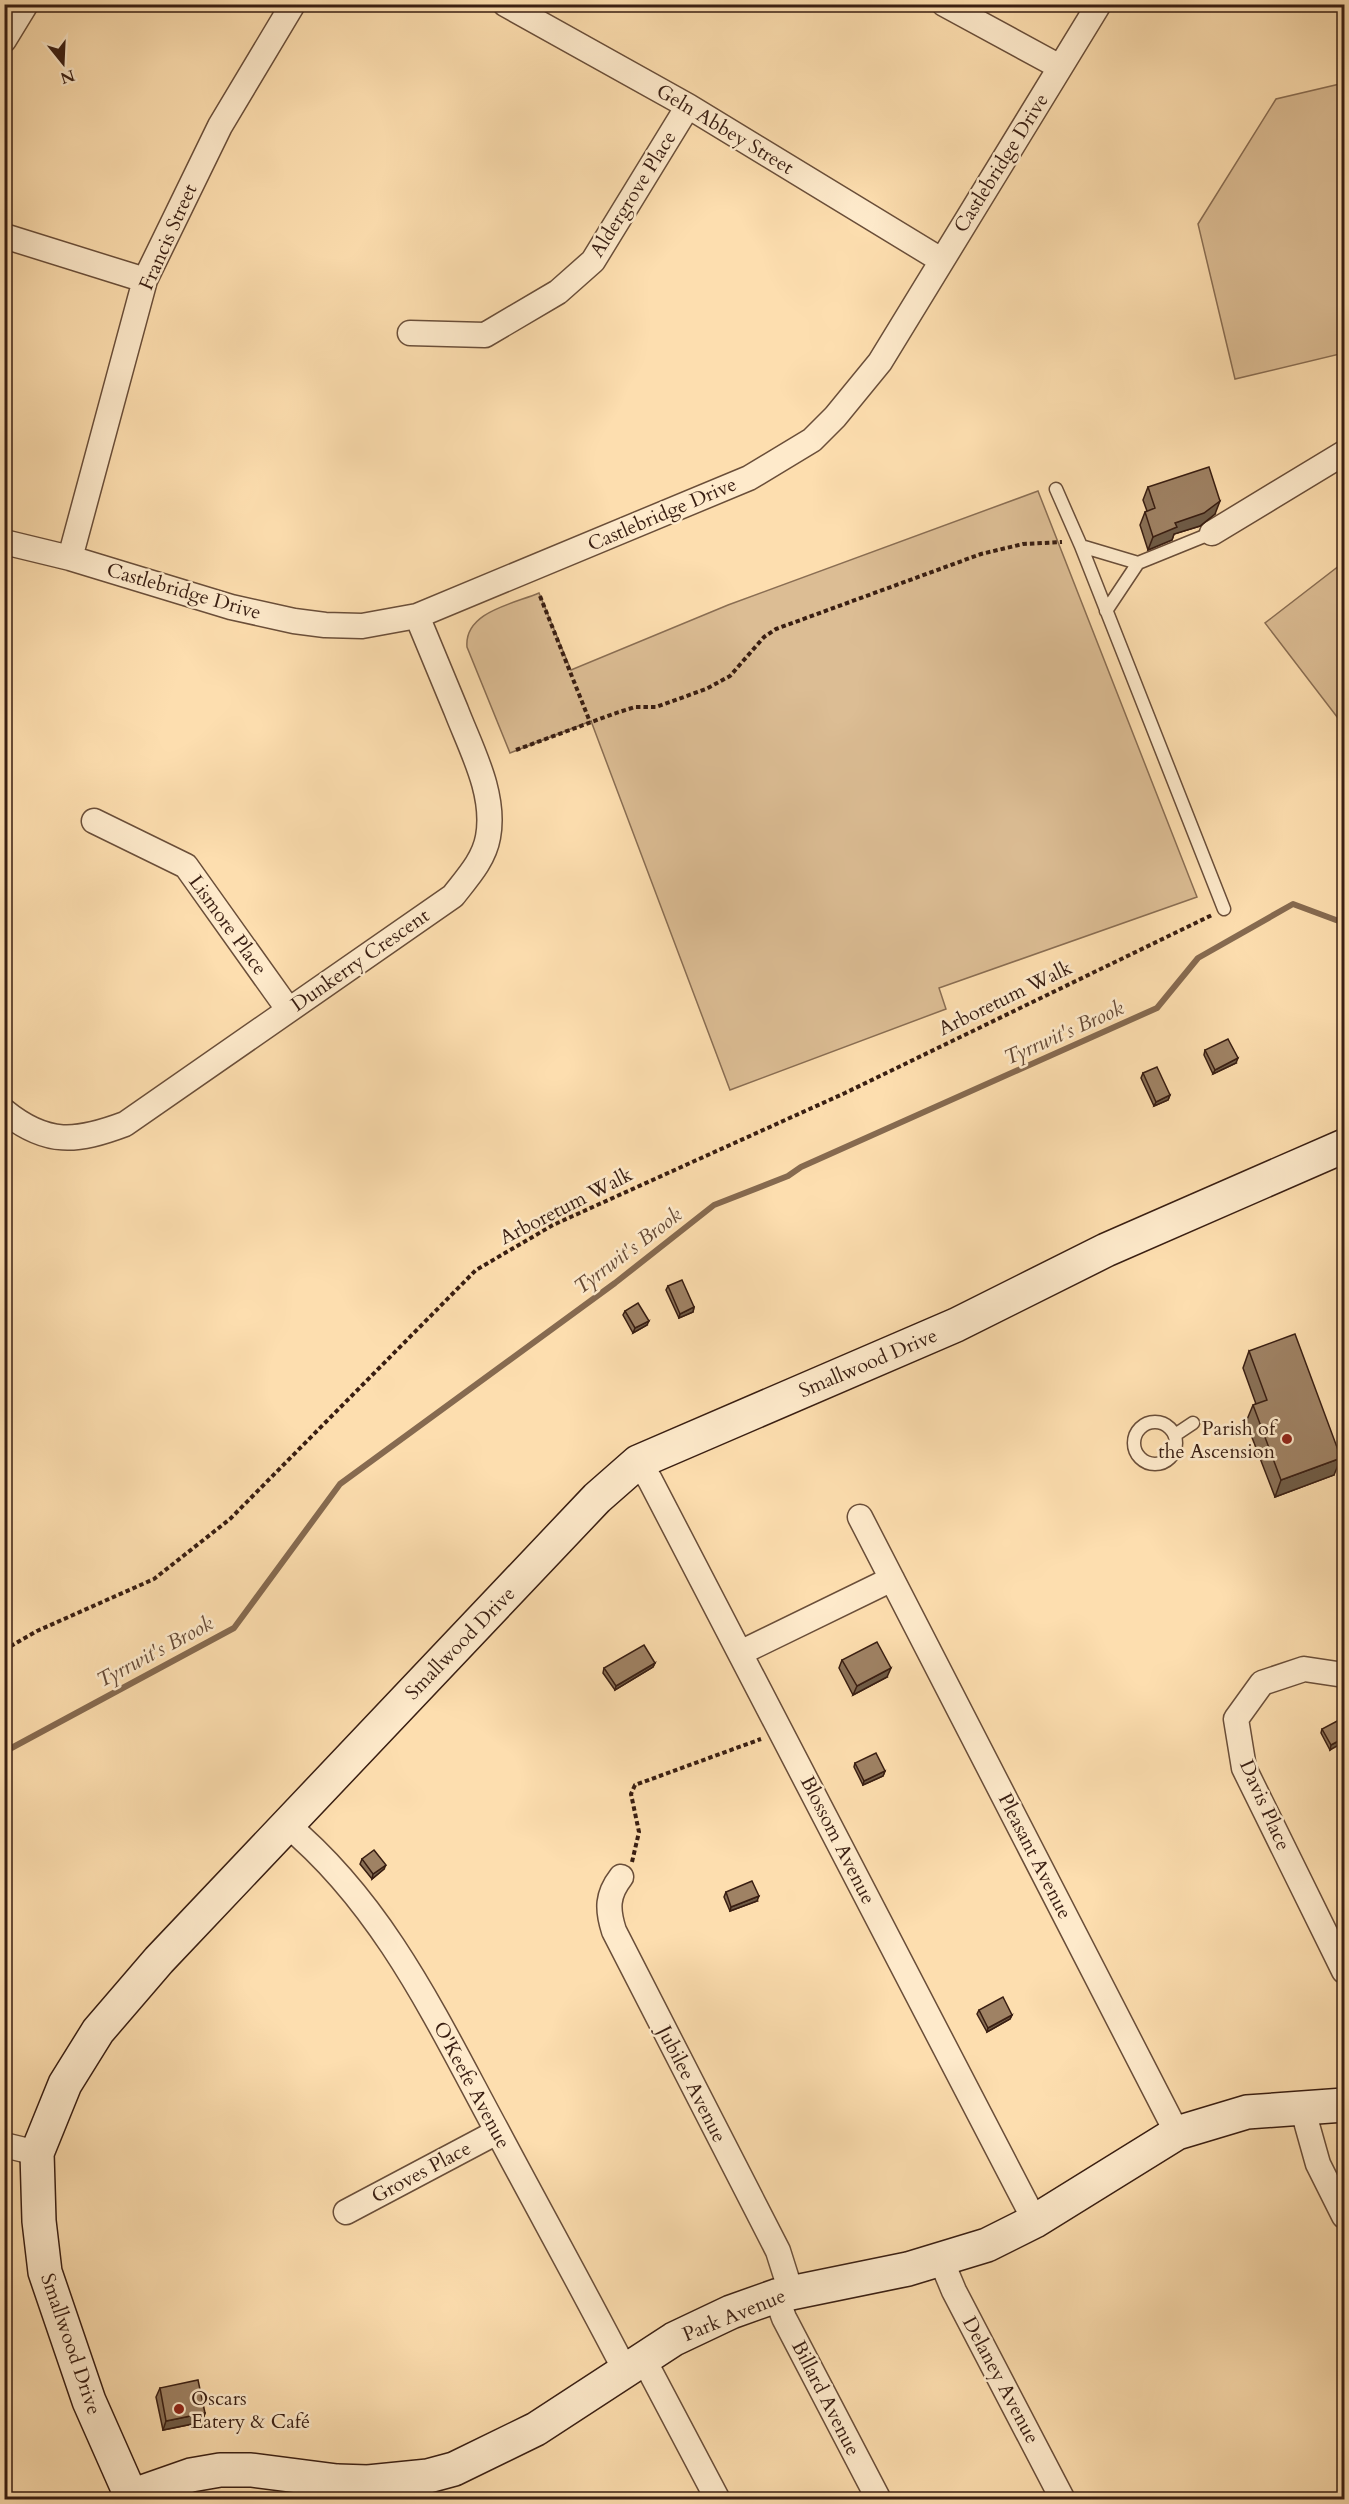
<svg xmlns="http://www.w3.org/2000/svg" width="1349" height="2504" viewBox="0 0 1349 2504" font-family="Cardo,serif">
  <rect width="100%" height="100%" fill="#fddeaf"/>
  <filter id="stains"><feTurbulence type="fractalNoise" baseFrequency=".00333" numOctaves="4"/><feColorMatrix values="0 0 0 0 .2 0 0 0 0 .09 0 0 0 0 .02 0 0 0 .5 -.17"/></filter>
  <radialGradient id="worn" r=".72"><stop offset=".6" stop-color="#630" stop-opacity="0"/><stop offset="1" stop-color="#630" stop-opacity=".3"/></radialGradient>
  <!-- green -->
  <path fill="#dcbd94" stroke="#8a6e53" stroke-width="1.5" d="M1344 83V353L1235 379 1198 224 1276 99Z
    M1038 491 1197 897 939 988 946 1009 730 1090 591 721 510 753 467 647C464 612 513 604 539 593L571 670 728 605Z
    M1344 562V726L1265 623Z"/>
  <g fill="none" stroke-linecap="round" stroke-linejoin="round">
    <!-- stream -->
    <path stroke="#866a50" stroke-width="6" d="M4 1752 234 1628 340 1484 615 1283 714 1205 788 1176 801 1167 1157 1008 1198 958 1293 904 1344 923"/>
    <defs>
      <path id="lane" d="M1056 489 1081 546 1224 909
        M1081 546 1138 563 1212 533
        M1106 611 1138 563
        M1134 1443a21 21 0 1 1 42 0a21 21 0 1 1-42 0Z
        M1175 1435 1193 1423"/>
      <path id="street" d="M505 4 688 106 941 260
        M944 4 1060 67
        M4 40 26 4
        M4 236 145 280
        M410 333 485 335 558 292 593 261 688 106
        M1212 533 1344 453
        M4 542 70 558 231 607 294 621 325 625 362 626 417 616 749 478 812 440 835 417 880 362 1099 4
        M70 558 145 280 220 126 293 4
        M94 821 186 866 288 1009
        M4 1111C47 1146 77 1142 125 1124L453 896C467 878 484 860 488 837 496 794 471 749 456 710 443 679 430 648 417 616
        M638 1462 650 1480 1035 2221
        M860 1517 1177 2133
        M740 1653 892 1579
        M1344 1675 1304 1669 1262 1683 1236 1719 1244 1768 1344 1971
        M286 1824C384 1905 437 2020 496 2129 539 2210 583 2289 625 2370
        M621 1877C607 1895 607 1909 614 1931L778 2251 791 2292
        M1302 2107 1318 2164 1344 2216
        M4 2145 37 2153
        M346 2212 497 2132
        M941 2260 954 2291 1063 2500
        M776 2296 784 2318 879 2500
        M643 2358 718 2500"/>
      <path id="secondary" d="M131 2496 89 2401 45 2272 39 2221 37 2153 65 2084 98 2031 159 1960 597 1498 638 1462 956 1325 1106 1250 1344 1146
        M127 2500 131 2496 191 2475 220 2470H251L337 2481 368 2482 428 2476 454 2469 536 2429 674 2339 731 2312 776 2296 908 2269 987 2245 1035 2221 1177 2133 1247 2112 1344 2105"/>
    </defs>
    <!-- lane casing -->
    <use href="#lane" stroke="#6a4e39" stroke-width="15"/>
    <!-- street casing -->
    <use href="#street" stroke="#6a4e39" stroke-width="27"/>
    <!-- secondary casing -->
    <use href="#secondary" stroke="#391e12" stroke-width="36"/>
    <!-- path -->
    <path stroke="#391e12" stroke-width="4" stroke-dasharray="4.5 3" stroke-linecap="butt" d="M540 596 590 722
      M516 750 613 714 635 707H656L706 689 730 676 764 637 776 629 981 554 1023 544 1062 542
      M4 1650 37 1631 154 1579 230 1519 476 1270 553 1225 845 1093 1212 915
      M632 1862 639 1832 631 1794 635 1785 761 1739"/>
    <!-- lane -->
    <use href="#lane" stroke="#feeacb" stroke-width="12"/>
    <!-- street -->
    <use href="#street" stroke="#feeacb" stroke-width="24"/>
    <!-- secondary -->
    <use href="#secondary" stroke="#feeacb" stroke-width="33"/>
  </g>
  <!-- wall -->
  <path fill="#897056" stroke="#391e12" stroke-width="1.5" d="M1148 487 1215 514 1200 526 1174 534 1172 540 1148 550 1140 525 1145 512 1147 511 1143 500Z
    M1205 1050 1236 1063 1213 1074 1204 1055Z
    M1143 1073 1170 1095 1168 1100 1154 1106 1141 1078Z
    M668 1286 694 1307 693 1312 679 1318 666 1290Z
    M625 1311 647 1325 633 1333 623 1315Z
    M1249 1351 1334 1475 1275 1497 1246 1422 1253 1405 1256 1404 1243 1368Z
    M842 1660 887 1677 853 1695 839 1668Z
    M655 1663 653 1667 615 1690 603 1673 604 1668Z
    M1322 1729 1344 1730 1330 1750 1321 1733Z
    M855 1763 885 1771 883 1776 863 1785 854 1767Z
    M362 1859 384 1869 372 1879 360 1864Z
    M726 1892 757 1901 730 1911 724 1897Z
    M979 2010 1012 2015 1010 2019 987 2032 977 2014Z
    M160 2388 205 2413 202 2422 163 2430 156 2397Z"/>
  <!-- shaded-wall -->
  <path fill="#6f5b46" stroke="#391e12" stroke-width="1.5" d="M1220 501 1215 514 1200 526 1174 534 1172 540 1148 550 1153 537 1175 523Z
    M1238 1058 1236 1063 1213 1074 1215 1070Z
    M1170 1095 1168 1100 1154 1106 1156 1102Z
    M694 1307 693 1312 679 1318 680 1314Z
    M649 1321 647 1325 633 1333 635 1328Z
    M1341 1458 1334 1475 1275 1497 1281 1480Z
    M655 1663 653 1667 615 1690 616 1686Z
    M891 1668 887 1677 853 1695 857 1686Z
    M1344 1738V1742L1330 1750 1331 1745Z
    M885 1771 883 1776 863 1785 864 1781Z
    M386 1865 384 1869 372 1879 373 1874Z
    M759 1896 757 1901 730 1911 731 1907Z
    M1012 2015 1010 2019 987 2032 988 2028Z
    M205 2413 202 2422 163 2430 166 2421Z"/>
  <!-- building -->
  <path fill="#9f8264" stroke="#391e12" stroke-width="1.5" d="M1209 467 1220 501 1204 513 1175 523 1177 527 1153 537 1145 512 1155 508 1148 487Z
    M1228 1039 1238 1058 1215 1070 1205 1050Z
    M1157 1067 1170 1095 1156 1102 1143 1073Z
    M682 1280 694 1307 680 1314 668 1286Z
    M638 1303 649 1321 635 1328 625 1311Z
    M1295 1334 1341 1458 1281 1480 1253 1405 1267 1400 1249 1351Z
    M877 1642 891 1668 857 1686 842 1660Z
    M644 1645 655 1663 616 1686 604 1668Z
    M1339 1720 1344 1730V1738L1331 1745 1322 1729Z
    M876 1753 885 1771 864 1781 855 1763Z
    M374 1850 386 1865 373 1874 362 1859Z
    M752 1881 759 1896 731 1907 726 1892Z
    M1003 1997 1012 2015 988 2028 979 2010Z
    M198 2380 205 2413 166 2421 160 2388Z"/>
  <!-- markers -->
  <g fill="#8f2418" stroke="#feeacb" stroke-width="2">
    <circle cx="1287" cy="1439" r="6"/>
    <circle cx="179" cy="2409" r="6"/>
  </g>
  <g text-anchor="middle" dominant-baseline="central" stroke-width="5" stroke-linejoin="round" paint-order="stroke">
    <!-- street labels -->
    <g font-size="20" fill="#391e12" stroke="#feeacb">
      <text transform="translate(725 129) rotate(31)">Geln Abbey Street</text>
      <text transform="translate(1001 163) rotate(-58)">Castlebridge Drive</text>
      <text transform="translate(633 194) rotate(-58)">Aldergrove Place</text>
      <text transform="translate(168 237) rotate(-66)">Francis Street</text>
      <text transform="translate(662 514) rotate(-23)">Castlebridge Drive</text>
      <text transform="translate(184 591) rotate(16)">Castlebridge Drive</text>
      <text transform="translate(228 925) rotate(54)">Lismore Place</text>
      <text transform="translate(360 960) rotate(-35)">Dunkerry Crescent</text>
      <text transform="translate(1005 998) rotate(-26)">Arboretum Walk</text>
      <text transform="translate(566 1206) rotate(-27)">Arboretum Walk</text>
      <text transform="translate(868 1363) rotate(-23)">Smallwood Drive</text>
      <text transform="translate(460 1643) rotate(-46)">Smallwood Drive</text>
      <text transform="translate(1265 1805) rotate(66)">Davis Place</text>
      <text transform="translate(838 1840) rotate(63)">Blossom Avenue</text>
      <text transform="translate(1035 1856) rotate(63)">Pleasant Avenue</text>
      <text transform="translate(692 2084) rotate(63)">Jubilee Avenue</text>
      <text transform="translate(472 2085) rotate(62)">O'Keefe Avenue</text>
      <text transform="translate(421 2172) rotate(-28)">Groves Place</text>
      <text transform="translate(734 2315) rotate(-22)">Park Avenue</text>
      <text transform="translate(71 2344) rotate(71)">Smallwood Drive</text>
      <text transform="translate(1001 2380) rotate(62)">Delaney Avenue</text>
      <text transform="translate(826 2398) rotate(63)">Billard Avenue</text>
    </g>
    <!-- poi labels -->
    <g font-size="20" fill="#391e12" stroke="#feeacb" text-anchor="end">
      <text x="1275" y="1428">Parish of<tspan x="1275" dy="23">the Ascension</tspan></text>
      <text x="191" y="2398" text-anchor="start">Oscars<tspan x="191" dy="23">Eatery &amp; Café</tspan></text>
    </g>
    <!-- water labels -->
    <g font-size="21" font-style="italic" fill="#664a36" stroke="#feeacb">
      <text transform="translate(1064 1033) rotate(-24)">Tyrrwit's Brook</text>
      <text transform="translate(628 1251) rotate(-37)">Tyrrwit's Brook</text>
      <text transform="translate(155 1652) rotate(-28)">Tyrrwit's Brook</text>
    </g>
  </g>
  <!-- margin -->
  <rect width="1349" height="2504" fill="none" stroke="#fddeaf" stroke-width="24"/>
  <rect x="6" y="6" width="1337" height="2492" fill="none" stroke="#391e12" stroke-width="3"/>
  <rect x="12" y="12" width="1325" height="2480" fill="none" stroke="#391e12" stroke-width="1.5"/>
  <!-- north arrow -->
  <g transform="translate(63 63) rotate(162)" stroke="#feeacb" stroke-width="4.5" paint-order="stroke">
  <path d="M0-4.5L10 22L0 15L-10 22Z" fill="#391e12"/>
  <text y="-9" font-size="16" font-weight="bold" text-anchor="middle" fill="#391e12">N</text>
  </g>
  <rect width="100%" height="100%" filter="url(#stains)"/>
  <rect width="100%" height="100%" fill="url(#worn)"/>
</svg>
